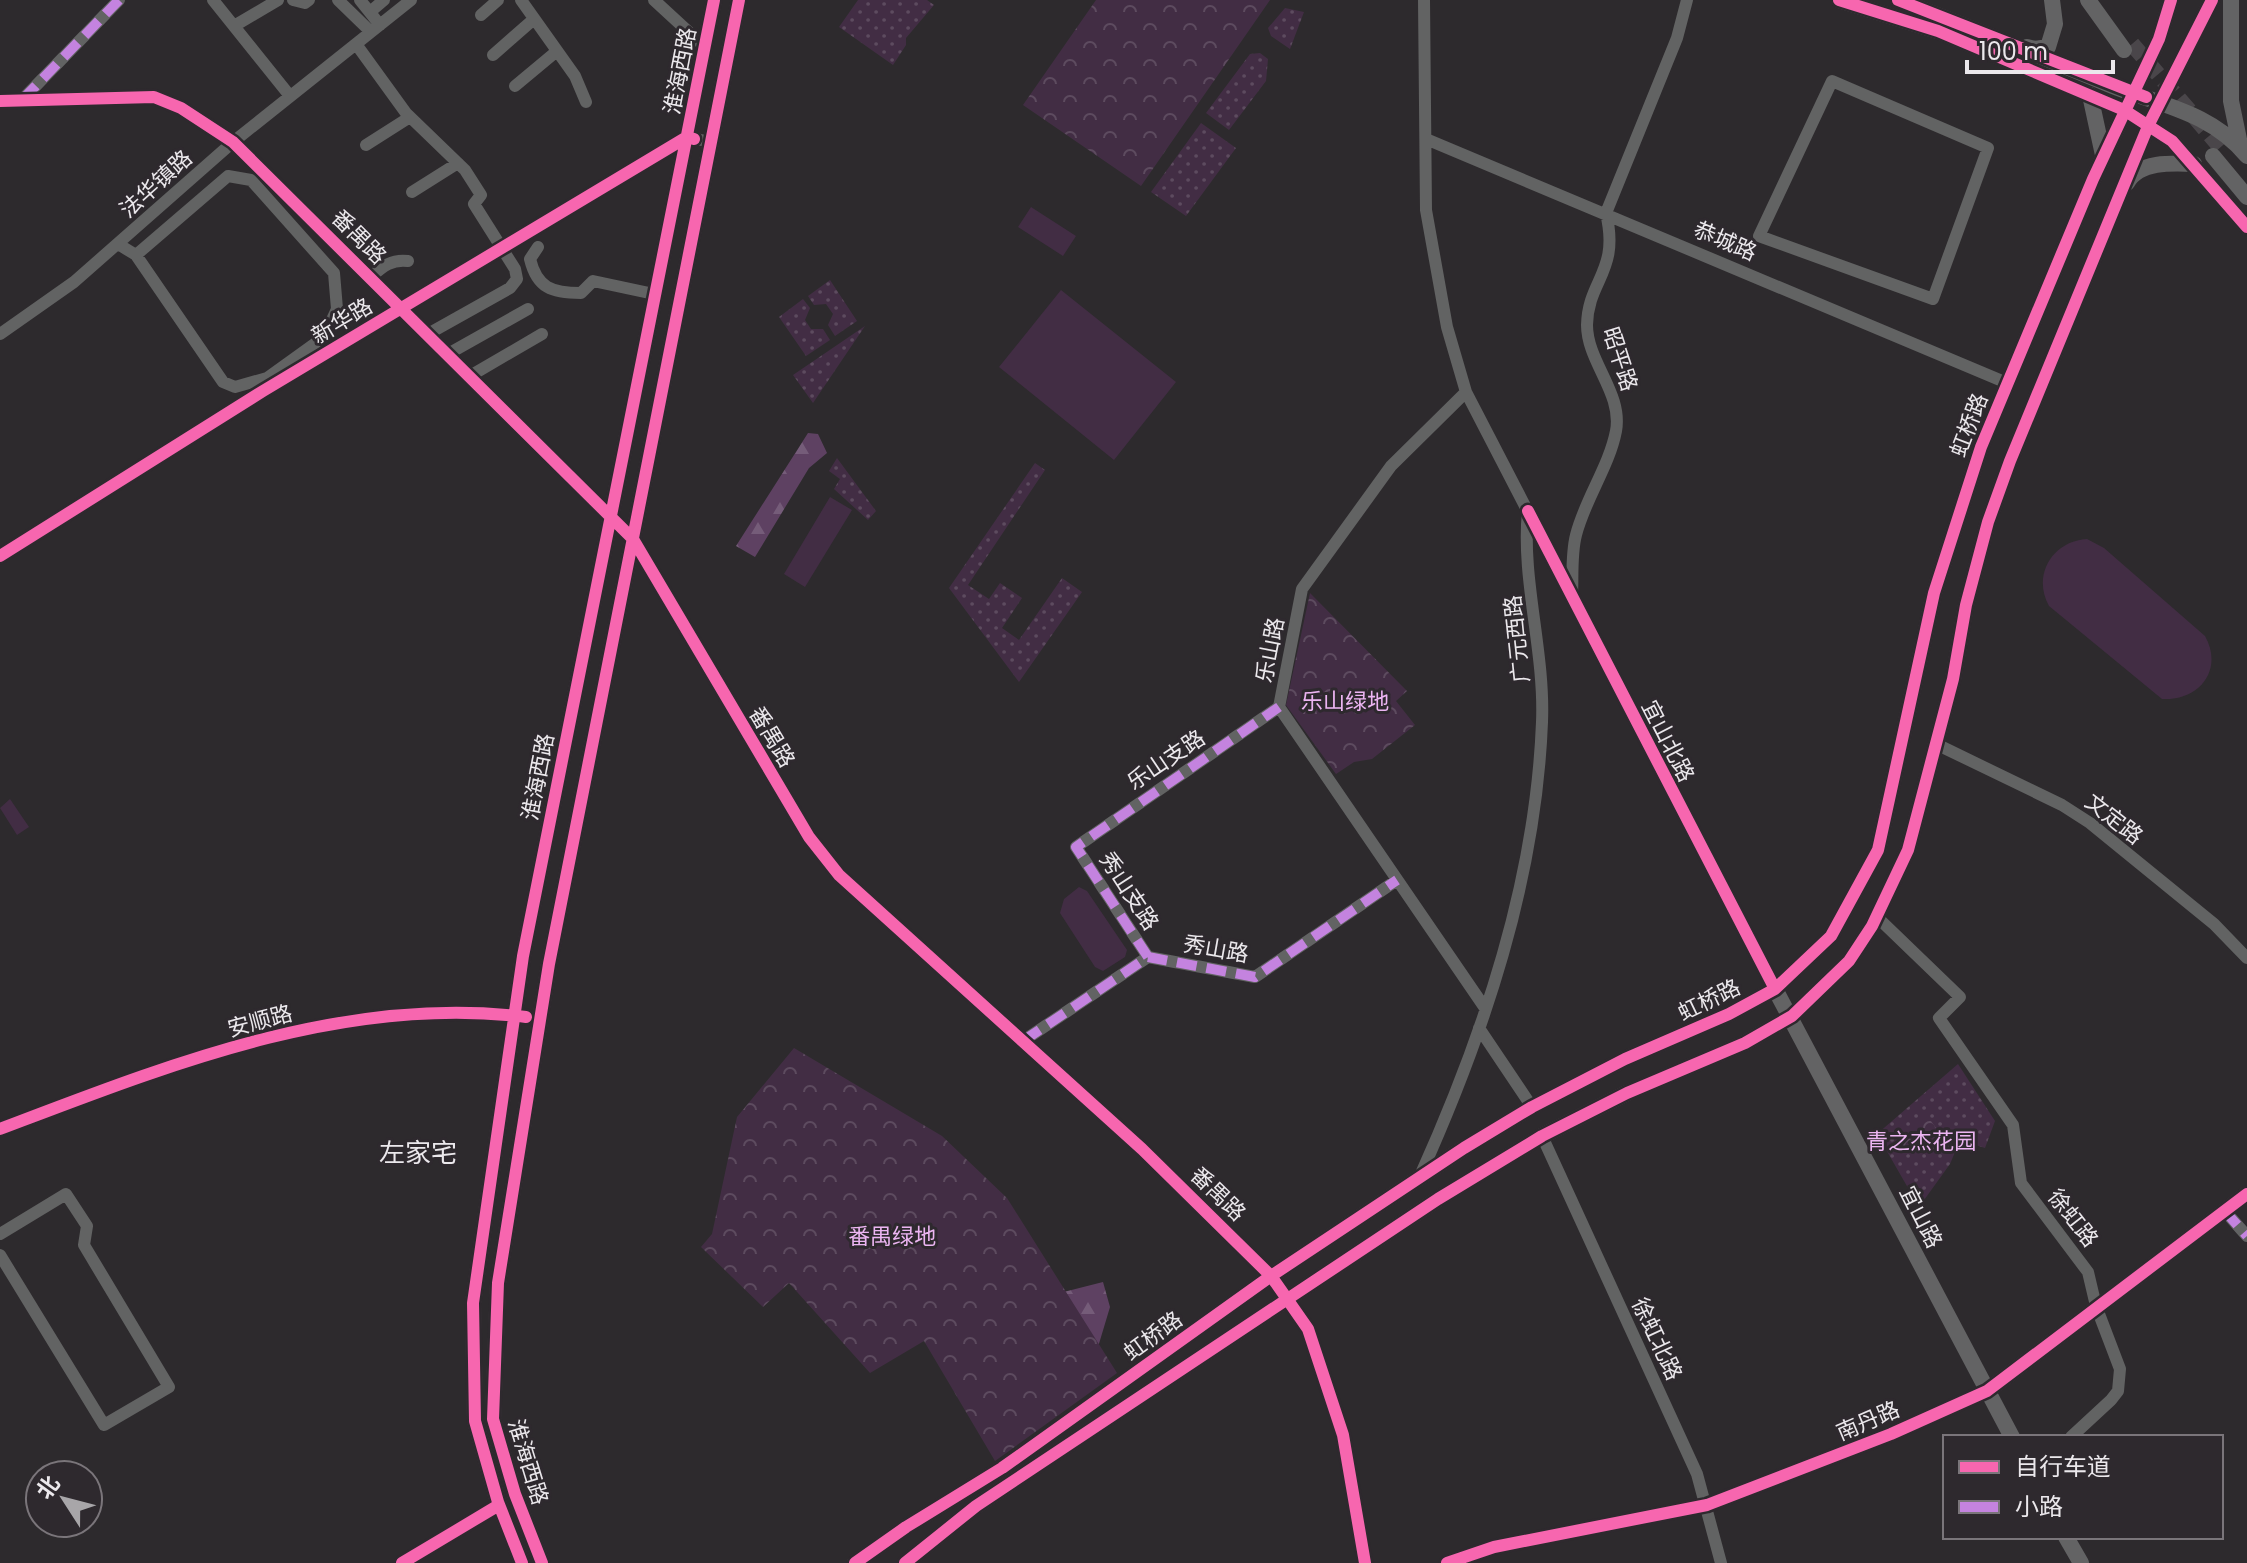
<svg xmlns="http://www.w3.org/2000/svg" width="2247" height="1563" viewBox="0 0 2247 1563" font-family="Poppins,'Noto Sans SC',sans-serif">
  <defs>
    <pattern id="grass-dots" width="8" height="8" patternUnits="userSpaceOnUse" patternTransform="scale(2)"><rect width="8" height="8" fill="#422d44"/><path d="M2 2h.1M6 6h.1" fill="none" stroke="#5d4b5f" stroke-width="1.8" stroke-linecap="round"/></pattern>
    <pattern id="forest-firs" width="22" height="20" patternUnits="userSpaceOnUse" patternTransform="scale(2)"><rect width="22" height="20" fill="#5e4162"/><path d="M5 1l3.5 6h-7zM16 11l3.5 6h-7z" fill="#755c79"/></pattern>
    <pattern id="park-crowns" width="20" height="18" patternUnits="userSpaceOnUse" patternTransform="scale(2)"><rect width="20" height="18" fill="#422d44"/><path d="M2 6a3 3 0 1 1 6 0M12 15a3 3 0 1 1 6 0" fill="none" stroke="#5d4b5f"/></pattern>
  </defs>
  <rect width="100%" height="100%" fill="#2d2a2d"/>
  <!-- grass -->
  <path fill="url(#grass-dots)" d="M858 0H927L934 5 906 38V45L893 65 839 27Z
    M1285 8 1304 12 1290 49 1271 36 1268 28Z
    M1260 53 1268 59 1266 81 1229 130 1206 113 1250 54Z
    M1201 123 1236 148 1186 216 1151 192Z
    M830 280 857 321 835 336 828 325 833 314 826 304 814 305 808 296Z
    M803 299 810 308 805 320 811 329H823L830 340 806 356 779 317Z
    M865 326 813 403 793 375Z
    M837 458 876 511 868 520 834 489 840 479 829 471Z
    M1035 463 1045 470 968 585 989 599 1000 583 1022 598 1002 628 1019 640 1062 578 1082 592 1019 682 949 588Z
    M1958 1064 1995 1121 1985 1148 1960 1140 1950 1164 1919 1207 1877 1134Z"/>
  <!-- forest -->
  <path fill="url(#forest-firs)" d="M808 433 818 434 827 453 809 468 755 557 736 546Z
    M1103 1282 1110 1307 1098 1347 1044 1297Z"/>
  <!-- park -->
  <path fill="url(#park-crowns)" d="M1096 0H1270L1141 186 1023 105Z
    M1310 593 1407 691 1396 701 1415 725 1372 759 1354 762 1336 774 1286 705Z
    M794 1048 942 1136 1007 1198 1117 1373 995 1461 924 1341 870 1373 789 1283 763 1307 701 1247 712 1234 737 1117Z
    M1926 1114 1936 1128 1906 1155 1897 1139Z"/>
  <!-- pitch -->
  <path fill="#422d44" d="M1031 207 1076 236 1063 256 1018 227Z
    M1061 290 1176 382 1114 460 999 367Z
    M830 497 852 510 805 587 784 574Z
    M2087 539 2104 548 2205 636C2224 670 2199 701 2162 699L2049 606C2032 576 2052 541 2087 539Z
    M10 799 29 827 17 835 0 808Z
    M1079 887 1087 891 1127 950 1125 957 1103 971 1095 967 1060 913 1064 899Z"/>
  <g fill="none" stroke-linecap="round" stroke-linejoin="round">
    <!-- major-tunnel -->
    <path stroke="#4a464a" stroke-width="16" stroke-dasharray="16 8" stroke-linecap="butt" d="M2132 44 2222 149"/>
    <!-- minor -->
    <path stroke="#626363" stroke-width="12" d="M213 0 290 96
      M293 0 305 3 309 0
      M338 0 371 32
      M360 0 380 25
      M521 0 575 76 586 102
      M654 0 705 47
      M1424 0 1426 210 1447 327 1466 392 1775 989
      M370 12 384 0
      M481 15 498 0
      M234 26 278 0
      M356 44 406 113 465 170 481 195 474 204 515 269 517 279 510 288 428 334
      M493 55 534 19
      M1832 81 1988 148 1933 299 1759 236Z
      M515 86 557 51
      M22 100 119 0
      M0 101 154 97 181 108 233 142 633 539 809 837 839 875 1142 1149 1271 1276 1308 1329 1343 1435 1365 1563
      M1426 139 2007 383
      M366 145 410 117
      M412 192 458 163
      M118 244 136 255 223 382 235 387 267 378 273 383
      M538 247 530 259C537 288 552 293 581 293L593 281 654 294
      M136 255 228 176 251 180 334 273 337 309 324 337 267 378
      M371 277C383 266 392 259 408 261
      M0 334 74 282 233 142 411 0
      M448 354 528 309
      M470 376 542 334
      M1466 392 1391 466 1302 589 1279 707 1485 1008
      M0 556 263 391 687 137 711 142
      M1572 596C1573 577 1571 554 1576 535 1585 499 1609 467 1616 431 1623 393 1587 362 1587 325 1588 279 1620 272 1606 213L1677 38 1687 0
      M1936 744 2062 805 2090 823 2214 924 2247 958
      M1877 917 1960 997 1939 1018 2013 1125 2021 1183 2088 1272 2096 1306 2120 1369 2118 1391 2111 1400 2071 1437
      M1148 957 1076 847 1279 707
      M1479 1028 1532 1107
      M1023 1041 1148 957 1255 977 1397 880
      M0 1129C175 1062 350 995 541 1019
      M1542 1136 1697 1474 1721 1563
      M1420 1176C1484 1034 1536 879 1542 722 1545 651 1521 579 1528 511
      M2224 1210 2247 1236
      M0 1234 66 1194 87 1226 84 1245 169 1387 104 1425 0 1255
      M402 1563 499 1505
      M1447 1563 1494 1547 1707 1505 1891 1434 1987 1391"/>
    <!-- major -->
    <path stroke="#636364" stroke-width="16" d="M1839 0 1938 31 2124 110 2172 141 2247 227
      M1898 0C1969 27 2038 55 2108 84 2158 105 2210 111 2247 156
      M2088 0 2124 50
      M2231 0V101L2241 149
      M2027 47 2035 49 2048 47 2055 24 2052 0
      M2090 95 2103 155
      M2213 156 2247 197
      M2127 183C2139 161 2173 163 2194 164
      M1775 989 2012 1437
      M1987 1391 2247 1194
      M2066 1537 2081 1563
      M522 1563 498 1502 475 1421 473 1303 523 956 714 0
      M542 1563 515 1494 493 1419 498 1283 549 964 739 0
      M855 1563 906 1527 1002 1468 1271 1276 1464 1148 1532 1107 1625 1059 1729 1014 1775 989 1831 936 1878 850 1934 593 1981 447 2093 179 2159 39 2171 0
      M905 1563 976 1506 1438 1199 1542 1136 1627 1093 1745 1043 1792 1016 1849 961 1872 926 1908 850 1953 679 1966 605 1988 522 2010 461 2149 124 2212 0"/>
    <!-- quiet -->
    <path stroke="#c483df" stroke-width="10" stroke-dasharray="20 10" stroke-linecap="butt" d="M22 100 119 0
      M1148 957 1076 847 1279 707
      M1023 1041 1148 957 1255 977 1397 880
      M2224 1210 2247 1236"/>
    <defs>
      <path id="cycleway" d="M1839 0 1938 31 2124 110 2172 141 2247 227
        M1898 0 2146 97
        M0 101 154 97 181 108 233 142 633 539 809 837 839 875 1142 1149 1271 1276 1308 1329 1343 1435 1365 1563
        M1528 511 1775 989
        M0 556 263 391 687 137 694 139
        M0 1129C166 1066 344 994 526 1017
        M402 1563 499 1505
        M522 1563 498 1502 475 1421 473 1303 523 956 714 0
        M542 1563 515 1494 493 1419 498 1283 549 964 739 0
        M855 1563 906 1527 1002 1468 1271 1276 1464 1148 1532 1107 1625 1059 1729 1014 1775 989 1831 936 1878 850 1934 593 1981 447 2093 179 2159 39 2171 0
        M905 1563 976 1506 1438 1199 1542 1136 1627 1093 1745 1043 1792 1016 1849 961 1872 926 1908 850 1953 679 1966 605 1988 522 2010 461 2149 124 2212 0
        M1447 1563 1494 1547 1707 1505 1891 1434 1987 1391 2247 1194"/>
    </defs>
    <!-- cycleway casing -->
    <use href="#cycleway" stroke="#2e292e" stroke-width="17"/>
    <!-- cycleway -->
    <use href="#cycleway" stroke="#f766af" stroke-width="12"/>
  </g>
  <g text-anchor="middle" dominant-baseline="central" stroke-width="6" stroke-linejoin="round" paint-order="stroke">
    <!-- street labels -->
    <g font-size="22" fill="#ebe8ec" stroke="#2e292e">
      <text transform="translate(680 71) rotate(-79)">淮海西路</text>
      <text transform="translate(156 184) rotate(-42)">法华镇路</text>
      <text transform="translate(359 237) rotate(45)">番禺路</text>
      <text transform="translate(1725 241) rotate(23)">恭城路</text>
      <text transform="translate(342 321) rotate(-31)">新华路</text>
      <text transform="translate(1620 359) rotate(72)">昭平路</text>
      <text transform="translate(1969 425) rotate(-69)">虹桥路</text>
      <text transform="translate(1517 639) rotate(-96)">广元西路</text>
      <text transform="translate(1270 650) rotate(-79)">乐山路</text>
      <text transform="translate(772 737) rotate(59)">番禺路</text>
      <text transform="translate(1668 741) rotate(63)">宜山北路</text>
      <text transform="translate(1166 760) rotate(-34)">乐山支路</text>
      <text transform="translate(538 777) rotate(-79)">淮海西路</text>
      <text transform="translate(2114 819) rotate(38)">文定路</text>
      <text transform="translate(1129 891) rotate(57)">秀山支路</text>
      <text transform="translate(1216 949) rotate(10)">秀山路</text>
      <text transform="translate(1709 1000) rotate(-26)">虹桥路</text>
      <text transform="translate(260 1021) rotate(-15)">安顺路</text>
      <text transform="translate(1218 1194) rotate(44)">番禺路</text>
      <text transform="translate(1921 1217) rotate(63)">宜山路</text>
      <text transform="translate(2073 1218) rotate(52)">徐虹路</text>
      <text transform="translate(1153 1336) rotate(-36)">虹桥路</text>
      <text transform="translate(1657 1339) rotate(65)">徐虹北路</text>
      <text transform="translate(1868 1421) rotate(-23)">南丹路</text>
      <text transform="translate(528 1462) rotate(73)">淮海西路</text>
    </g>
    <!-- park labels -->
    <g font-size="22" fill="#ecb5f2" stroke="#2e292e">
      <text x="1345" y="701">乐山绿地</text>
      <text x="1921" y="1141">青之杰花园</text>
      <text x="892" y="1236">番禺绿地</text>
    </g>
    <!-- quarter labels -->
    <g font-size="26" fill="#ebe8ec" stroke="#2e292e">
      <text x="418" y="1153">左家宅</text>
    </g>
  </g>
  <!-- legend -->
  <rect x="1943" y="1435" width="280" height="104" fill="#2e292e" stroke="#7a757a" stroke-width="2"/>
  <rect x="1959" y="1461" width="40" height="12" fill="#f766af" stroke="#7a757a" stroke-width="2"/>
  <text x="2015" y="1475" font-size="24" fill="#ebe8ec">自行车道</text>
  <rect x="1959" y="1501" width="40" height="12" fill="#c483df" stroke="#7a757a" stroke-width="2"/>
  <text x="2015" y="1515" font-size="24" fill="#ebe8ec">小路</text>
  <!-- north arrow -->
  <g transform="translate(64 1499) rotate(306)"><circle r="38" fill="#2e292e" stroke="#7a757a" stroke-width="2"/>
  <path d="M0-6L14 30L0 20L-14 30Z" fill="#a8a6a9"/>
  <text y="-12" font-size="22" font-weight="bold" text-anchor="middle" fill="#ebe8ec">北</text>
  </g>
  <!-- scale -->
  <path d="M1967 60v12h146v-12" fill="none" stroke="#ebe8ec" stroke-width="4"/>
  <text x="1979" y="60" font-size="24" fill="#ebe8ec" stroke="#2e292e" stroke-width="6" paint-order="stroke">100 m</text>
</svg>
